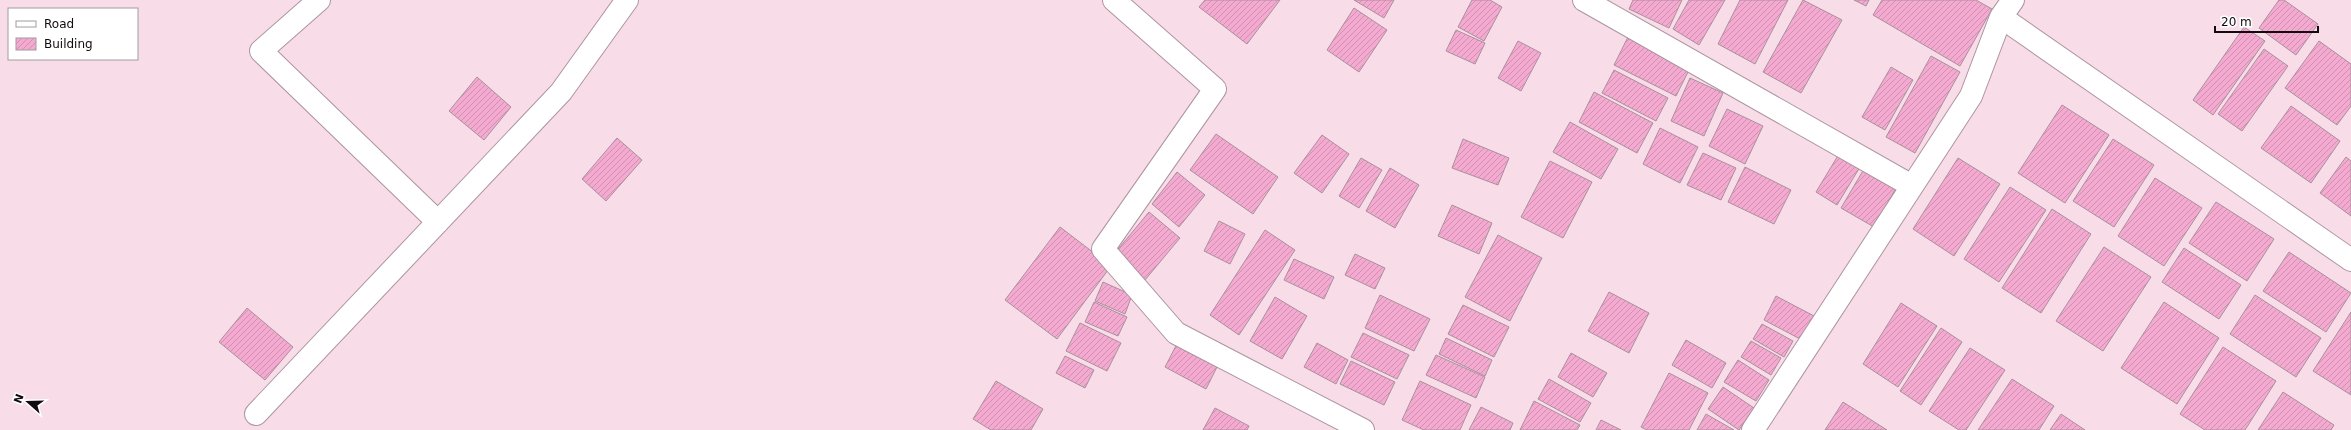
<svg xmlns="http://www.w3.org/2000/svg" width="2351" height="430" viewBox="0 0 2351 430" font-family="'DejaVu Sans',sans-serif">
  <defs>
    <pattern id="building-hatch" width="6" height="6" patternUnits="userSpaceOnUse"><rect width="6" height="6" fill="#f4aad0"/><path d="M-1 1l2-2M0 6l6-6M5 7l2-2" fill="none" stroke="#d091b1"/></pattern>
  </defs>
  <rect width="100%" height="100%" fill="#f8dde9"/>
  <!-- building -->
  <path fill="url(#building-hatch)" stroke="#a9909c" d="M1205 0H1280L1247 44 1199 7Z
    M1354 0H1394L1384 18Z
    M1472 0H1490L1502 7 1484 41 1458 27Z
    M1633 0H1682L1669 28 1629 9Z
    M1689 0H1725L1699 45 1673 29Z
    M1740 0H1788L1755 64 1718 44Z
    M1803 0 1842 20 1801 93 1763 72Z
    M1854 0H1869L1866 6Z
    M1882 0H1976L1992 9 1960 66 1873 15Z
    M2279 0H2284L2318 24 2296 55 2259 28Z
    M1354 8 1387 30 1359 72 1327 50Z
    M2244 27 2265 41 2213 115 2193 100Z
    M1456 30 1485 43 1475 64 1446 51Z
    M1628 37 1690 68 1676 96 1614 65Z
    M1518 41 1541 53 1521 91 1498 78Z
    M2319 41 2351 64V106L2337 125 2285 88Z
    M2264 49 2288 66 2242 131 2218 114Z
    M1931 56 1960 72 1915 153 1886 137Z
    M1891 67 1913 80 1885 130 1862 117Z
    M1614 70 1668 98 1656 121 1602 93Z
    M477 77 511 107 484 140 449 111Z
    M1690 78 1723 93 1704 136 1671 121Z
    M1594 92 1653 123 1637 153 1579 122Z
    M2062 105 2109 135 2065 203 2018 173Z
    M2291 106 2340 141 2311 183 2261 148Z
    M1727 109 1763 126 1745 164 1709 146Z
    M1570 122 1618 149 1601 179 1553 152Z
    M1660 128 1698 147 1680 183 1643 164Z
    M1216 134 1278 177 1253 214 1190 170Z
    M1322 135 1349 154 1322 193 1294 173Z
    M617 138 642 160 606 201 582 179Z
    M1463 139 1509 158 1498 185 1452 168Z
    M2113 139 2154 165 2114 227 2073 201Z
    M1703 153 1736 168 1721 200 1687 185Z
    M1839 154 1860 167 1837 205 1816 192Z
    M2346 157 2351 161V216L2320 193Z
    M1361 158 1382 170 1359 208 1339 196Z
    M1958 158 2000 184 1954 256 1913 229Z
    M1550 161 1592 182 1563 238 1521 217Z
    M1745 167 1791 190 1774 224 1728 202Z
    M1390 168 1419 185 1395 228 1366 211Z
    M1864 169 1896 188 1874 227 1841 208Z
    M1177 172 1205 195 1179 227 1152 204Z
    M2155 178 2202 208 2164 266 2118 236Z
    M2010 187 2046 210 1999 282 1964 259Z
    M2216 202 2274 239 2247 281 2189 243Z
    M1452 205 1492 223 1479 254 1438 236Z
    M2052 209 2091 234 2041 313 2002 288Z
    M1149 212 1180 238 1145 280 1114 254Z
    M1219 221 1245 234 1230 264 1204 251Z
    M1060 227 1111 266 1057 339 1005 300Z
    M1265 230 1295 250 1239 335 1210 315Z
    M1498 235 1542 258 1510 321 1465 297Z
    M2104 247 2151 277 2103 351 2056 321Z
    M2184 248 2241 285 2219 319 2162 282Z
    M2289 252 2351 293 2326 332 2263 291Z
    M1355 254 1385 268 1375 289 1345 275Z
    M1294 259 1334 277 1324 299 1284 280Z
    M1103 282 1132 295 1125 314 1095 301Z
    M1609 292 1649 313 1629 353 1588 331Z
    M1380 295 1430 319 1414 351 1365 328Z
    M2255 295 2321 338 2296 377 2230 334Z
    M1776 296 1816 317 1804 341 1764 320Z
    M1275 297 1307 316 1282 359 1250 341Z
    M1094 302 1127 317 1118 336 1085 322Z
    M2164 302 2219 338 2177 404 2121 368Z
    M1901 303 1937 326 1898 387 1863 364Z
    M1463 305 1509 327 1494 357 1448 334Z
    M247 308 293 347 265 380 219 342Z
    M2351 312V395L2313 371Z
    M1080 323 1121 343 1107 371 1066 351Z
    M1762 324 1793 341 1784 357 1753 339Z
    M1941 328 1962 342 1921 405 1900 391Z
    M1363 333 1409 355 1397 379 1351 357Z
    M1446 338 1492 360 1485 376 1439 354Z
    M1179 340 1220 361 1206 389 1165 367Z
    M1686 340 1726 363 1712 388 1672 365Z
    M1751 341 1781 358 1771 375 1741 357Z
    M1317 343 1348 360 1336 384 1304 367Z
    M2223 347 2276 381 2245 430H2205L2180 414Z
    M1970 348 2005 370 1966 430H1959L1929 411Z
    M1571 353 1607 373 1593 397 1558 377Z
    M1436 355 1485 377 1476 398 1426 375Z
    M1065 356 1094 370 1085 388 1056 373Z
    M1738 360 1769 380 1756 401 1724 382Z
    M1351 361 1395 382 1384 405 1340 384Z
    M1669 373 1708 393 1689 430H1647L1641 427Z
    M1549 379 1591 403 1580 422 1538 399Z
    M2012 379 2054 406 2039 430H1978Z
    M996 381 1043 409 1031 430H991L973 419Z
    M1420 381 1471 405 1460 430H1424L1402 420Z
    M1723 387 1754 408 1739 430 1708 409Z
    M2283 392 2334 425 2331 430H2258Z
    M1534 401 1580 425 1577 430H1520Z
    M1843 402 1887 430H1825Z
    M1481 407 1513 423 1510 430H1469Z
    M1215 408 1249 426 1247 430H1203Z
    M1706 414 1734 430H1697Z
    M2061 414 2085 430H2050Z
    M1601 420 1621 430H1596Z"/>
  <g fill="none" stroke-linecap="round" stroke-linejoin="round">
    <defs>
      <path id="minor" d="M319 0 261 51 438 222
        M1114 0 1215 89 1103 249 1176 333 1363 430
        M1584 0 1912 186
        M2001 17 2351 260
        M256 414 561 92 627 0
        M1753 430 1971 96 2001 17 2013 0"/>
    </defs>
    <!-- minor casing -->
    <use href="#minor" stroke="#ad94a0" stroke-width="24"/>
    <!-- minor -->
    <use href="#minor" stroke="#fff" stroke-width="22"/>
  </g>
  <!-- legend -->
  <rect x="8" y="8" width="130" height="52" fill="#ffffff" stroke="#a09d9f"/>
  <rect x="16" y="21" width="20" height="6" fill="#ffffff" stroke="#a09d9f"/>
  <text x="44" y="28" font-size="12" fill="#120a0e">Road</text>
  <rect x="16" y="38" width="20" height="12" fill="url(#building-hatch)" stroke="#a09d9f"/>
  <text x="44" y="48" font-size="12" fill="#120a0e">Building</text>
  <!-- north arrow -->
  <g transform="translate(28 402) rotate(290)" stroke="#ffffff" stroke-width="3" paint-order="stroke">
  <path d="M0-3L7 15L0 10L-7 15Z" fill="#120a0e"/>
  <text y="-6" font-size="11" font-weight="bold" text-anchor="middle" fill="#120a0e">N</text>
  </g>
  <!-- scale -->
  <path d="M2215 26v6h103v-6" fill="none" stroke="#120a0e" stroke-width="2"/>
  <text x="2221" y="26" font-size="12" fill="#120a0e" stroke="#ffffff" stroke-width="3" paint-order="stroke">20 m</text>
</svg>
